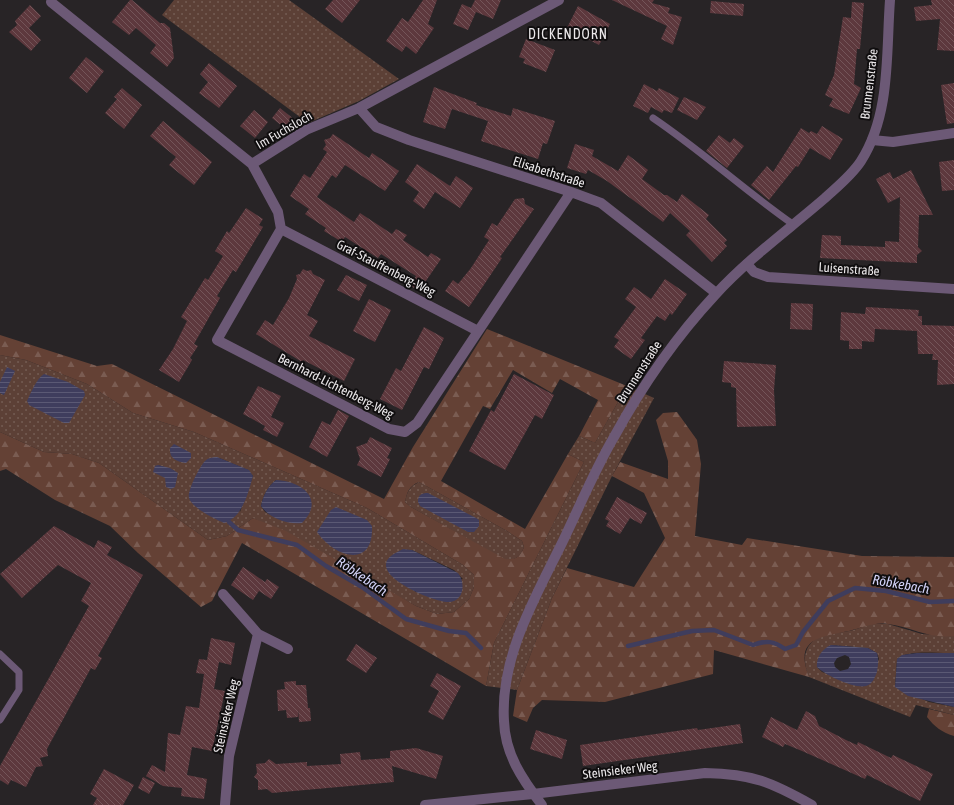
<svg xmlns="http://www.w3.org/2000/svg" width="954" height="805" viewBox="0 0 954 805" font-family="'Asap Condensed',sans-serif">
  <defs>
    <pattern id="grass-dots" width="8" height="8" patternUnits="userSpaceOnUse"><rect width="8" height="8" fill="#5c4036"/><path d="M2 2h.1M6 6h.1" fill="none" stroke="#745c53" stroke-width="1.8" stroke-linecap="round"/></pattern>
    <pattern id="forest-firs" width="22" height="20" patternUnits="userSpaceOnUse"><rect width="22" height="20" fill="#644135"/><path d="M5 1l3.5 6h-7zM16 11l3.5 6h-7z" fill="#7a5c52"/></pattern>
    <pattern id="water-rules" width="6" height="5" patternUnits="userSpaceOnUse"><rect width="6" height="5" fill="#3f3d5d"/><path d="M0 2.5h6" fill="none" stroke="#5b5974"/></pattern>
    <pattern id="building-back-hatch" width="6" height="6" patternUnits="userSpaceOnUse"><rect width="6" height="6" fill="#5d383d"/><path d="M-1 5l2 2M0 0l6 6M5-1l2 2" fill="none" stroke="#745559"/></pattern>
  </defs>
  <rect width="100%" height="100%" fill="#282426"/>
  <!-- grass -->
  <path fill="url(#grass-dots)" fill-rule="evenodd" d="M174 0H289L399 79 359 101 308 123 162 15Z
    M0 355 26 360 87 384 133 413 194 432 367 508 463 565 474 575V587L469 599 454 612 437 614 416 606 253 518 227 536 208 540 99 463 72 454 44 452 0 432V393L4 395 0 382ZM217 457 248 470 253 476 240 512ZM158 465 175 471 165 478ZM276 480 279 519 265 512 261 506C263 496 267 487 276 480ZM412 550 454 570 463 579 415 592Z
    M627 386 654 398 612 476 552 598 517 690 486 686 494 643 584 462 568 454 579 436 595 443Z
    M419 482 507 531 522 541 524 547C520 557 516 560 505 560L411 507 405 502C407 492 409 487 419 482Z
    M870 624H888L922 634 954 636V653C939 654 908 649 897 659L895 687 929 702 954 707V715L916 705 910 717 809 677C801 658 804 640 828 634 835 632 842 633 849 631 856 630 863 626 870 624ZM831 645 868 648 877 653 879 659 861 686 822 672 817 667Z"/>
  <!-- forest -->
  <path fill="url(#forest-firs)" fill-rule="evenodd" d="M487 329 627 386 595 443 579 436 598 400 560 379 552 393 513 370 490 409 483 406 441 481 525 529 568 454 584 462 494 643 486 686 242 543 212 601 201 607 138 553 110 526 55 500 6 469 0 471V432L44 452 72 454 99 463 208 540 227 536 253 518 286 531 416 606 437 614 454 612 469 599 474 587V575L463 565 367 508 194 432 133 413 87 384 26 360 0 355V335L97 366 112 364 384 499 413 447ZM419 482 507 531 522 541 524 547C520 557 516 560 505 559L411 507 405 502C407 492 409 486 419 482Z
    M677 412 697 440 701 464 695 536 742 545 747 538 862 556 954 557V636C929 639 911 627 888 624 873 622 862 628 849 631 819 637 794 639 809 677L714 650 713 674 605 702 542 700 533 708 527 722 513 716 517 690 552 598 567 568 634 587 665 538 644 493 612 476 620 462 668 479V461L656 420 663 413Z
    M929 709 954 715V736C941 732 935 727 927 717Z"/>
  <!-- water -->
  <path fill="url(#water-rules)" fill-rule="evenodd" d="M7 367 15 371 4 395 0 393V382Z
    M44 374 68 382 84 391 85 395 69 423H64L29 405 27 401C31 393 36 379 44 374Z
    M174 444 191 453V458L186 463C177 462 169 459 170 448Z
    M217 457 249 470 253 476C248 493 243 517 224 523 215 519 192 508 189 498 187 491 200 466 205 461 208 458 212 457 217 457Z
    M158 465 170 468 178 473 175 487 171 489 166 487 165 478 153 472 155 466Z
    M276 480C301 481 326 499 302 523 288 525 269 518 261 506 263 496 267 487 276 480Z
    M428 493 476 518 479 520V526L474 532H468L420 506 418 502C418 495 421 493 428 493Z
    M336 507 367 520 372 526C374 570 334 557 317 532L331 510Z
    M403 549 412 550 458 573C466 583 464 602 448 602 434 602 384 581 386 564 386 557 397 552 403 549Z
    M831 645 868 648 877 653C879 660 878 665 877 672 875 677 873 684 866 686 854 689 825 675 817 667 816 658 822 649 831 645ZM845 655 849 657 851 664 848 669 840 671 835 667 834 663 837 658Z
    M917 653H954V707L908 696 895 687 897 659 902 655Z"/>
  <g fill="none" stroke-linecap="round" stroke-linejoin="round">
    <!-- stream -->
    <path stroke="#3f3d5d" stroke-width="4.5" d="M229 522 238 530 297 545 326 566 362 587 406 619 449 631 466 633 481 648
      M628 646 692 631 714 630 753 645C766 640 774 641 785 649L796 645 803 632 828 601 855 588 886 591 930 602 954 601"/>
  </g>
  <!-- building -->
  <path fill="url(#building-back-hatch)" d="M130 0H132L160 23H164L170 28 174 58 167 67 150 53 156 45 136 28 129 35 112 22Z
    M333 0H360L342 23 325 9Z
    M423 0H437L428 24 434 28 416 54 406 46 402 52 386 41 402 18 408 22Z
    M475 0H501L493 19 476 12 468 30 453 24 462 4 471 8Z
    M612 0H654L652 3 670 8 668 13 682 17 673 45 661 39 667 26Z
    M931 0H954V51L937 50 940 19 916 21 914 7 932 5Z
    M711 1 744 4 743 16 710 13Z
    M852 2 864 3 860 49H857L854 84 861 88 849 114 829 106 833 99 825 95 834 75 843 17 851 18Z
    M30 5 41 16 29 28 41 40 31 51 9 32 17 25 15 21Z
    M578 6 610 24 599 45 567 28Z
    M526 39 555 50 546 72 523 63 525 59 519 57Z
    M86 57 104 71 87 93 69 78Z
    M209 63 237 86 219 108 199 93 208 82 200 74Z
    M954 83V123L947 124 941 85Z
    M644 84 657 91 659 88 679 98 672 113 664 110 662 113 651 107 648 113 633 106Z
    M434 87 477 103 476 105 511 116 513 108 555 121 547 144 543 143 538 159 481 141 488 121 452 109 445 129 423 122Z
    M122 88 142 105 124 129 105 113 117 99 114 97Z
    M684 97 706 107 697 120 677 110Z
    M280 108 295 120 287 130 272 118Z
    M254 110 268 122 255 138 240 126Z
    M163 121 212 162 194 185 169 165 176 157 150 136Z
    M822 126 843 139 830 160 810 148 798 167 796 166 769 200 751 185 767 166 773 172 801 128 809 133 811 131 817 134Z
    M333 134 369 158 372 153 399 171 385 191 345 165 336 178 332 175 317 197 354 222 360 213 392 234 396 229 407 235 403 240 428 257 431 253 441 259 419 291 411 286 416 276 381 254 378 258 345 237 342 242 324 231 326 228 305 214 309 209 290 196 304 174 310 178 327 152 323 149 326 145 324 140 330 138Z
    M719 135 730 143 734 138 744 146 727 168 706 151Z
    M575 144 594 150 592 156 618 171 628 155 648 170 642 179 664 195H667L677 202 682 194 709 215 706 219 727 240 724 243 727 246 712 262 686 235 690 231 670 213 663 222 607 181 588 170 586 174 567 168Z
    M954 160V190L942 191 939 162Z
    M417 164 450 186 456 176 473 188 460 208 435 192 424 209 413 201 419 192 405 182Z
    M911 170 933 215H919L918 247 922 251 917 255V263L820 258 822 235 841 236V245L885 247V241L899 242 900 197 888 203 876 179 890 172 893 179Z
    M524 198 525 204 534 209 500 257 502 258 469 307 445 291 453 280 458 284 471 268 489 240 484 237 492 223 497 226 515 199Z
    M246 208 263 219 259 225 263 227 236 272 233 270 217 296 220 298 194 344 198 346 190 358 192 360 179 382 159 370 173 349 187 321 181 317 205 278 208 280 223 256 215 251 227 231 229 233Z
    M303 269 307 271 311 270 313 274 325 280 307 315 318 321 309 336 355 359 344 381 303 360 302 362 256 334 265 320 273 325 289 298 297 279 296 275 300 274Z
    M346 275 367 285 359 301 337 290Z
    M665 279 687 294 672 315 670 313 665 321 657 316 641 338 645 340 631 359 614 347 619 340 614 337 636 307 625 299 634 287 651 299Z
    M369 299 391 310 375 342 353 331Z
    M791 303 813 304 812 330 790 329Z
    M866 307 919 310 918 316H922V325L954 326V384L937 385 938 360H932L933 354H918L917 331 875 329 874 342 862 341V349H849V341L840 340 841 312 865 314Z
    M424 327 444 338 429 369 424 367 402 410 380 399 396 368 401 371Z
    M724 361 776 365 774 390 776 426 737 427 736 388 731 387V383L722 382Z
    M514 374 554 395 542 419 535 415 505 470 469 451 491 410 494 412Z
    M258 386 281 396 271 417 284 423 277 437 263 430 265 426 243 414Z
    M338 410 349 416 327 457 309 447 322 421 330 425Z
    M370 437 392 448 387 458 390 459 381 477 357 465 360 459 356 447 367 443Z
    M617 497 647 513 641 524 630 518 620 534 606 526 609 521 605 519Z
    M54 526 94 548 98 540 112 547 107 555 143 575 98 656 102 658 95 670 91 668 47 749 48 756 40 758 43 766 36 767 26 787 11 780 8 785 0 780V766L89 606 81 601 91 583 58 565 22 598 0 574Z
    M243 567 265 582 267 579 279 587 271 599 259 591 253 600 231 585Z
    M211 638 235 643 231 665 219 662 214 689 225 691 212 751 192 747 187 775 207 779 204 799 181 796 182 788 163 786 146 776 152 765 165 772 168 733 180 735 186 706 199 708 204 674 196 673 199 659 207 660Z
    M356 644 377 658 366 673 346 660Z
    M437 673 461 686 443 720 428 712 439 691 430 686Z
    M296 681V685H306L308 708H310L311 721 299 722 298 709V717L287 718 286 710 278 711 277 690 285 689 284 682Z
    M806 711 815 716 819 726 846 740 857 745 858 742 891 758 893 755 933 774 920 801 867 775 865 779 802 751 785 744 783 747 762 737 771 717 797 730Z
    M740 724 743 743 583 766 580 745 697 728 698 730Z
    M536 730 567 740 562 759 530 749Z
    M416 748 443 756 436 779 392 766 394 782 272 793 267 789 258 790V780L254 777 257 773 256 764 265 763 269 759 276 764 307 762V766L341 764 340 754 360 752 361 760 390 758V751Z
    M104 769 134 785 123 805H93L97 798 90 794Z
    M143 777 155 783 149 794 138 788Z"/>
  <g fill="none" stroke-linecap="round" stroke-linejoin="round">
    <!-- service -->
    <path stroke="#6c5976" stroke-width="7" d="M653 118C702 151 745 191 794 225
      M0 654 19 672V690L0 720"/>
    <!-- minor -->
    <path stroke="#6c5976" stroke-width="10" d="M51 2 252 164 306 130 359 108 559 0
      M359 108 376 127 409 140 571 192 601 203 716 293
      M872 140 893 142 954 133
      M252 164 278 212 281 229 217 340 389 429 405 432 417 423 571 192
      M281 229 478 331
      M747 264 754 272 768 277 954 289
      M223 594 258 634 229 756 225 805
      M258 634 288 649
      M425 805 533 794 705 773C753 774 771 782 812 805"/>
    <!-- tertiary -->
    <path stroke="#6c5976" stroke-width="10" d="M542 805C522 779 505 754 504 721 500 657 535 598 562 543 579 508 594 471 614 437 642 386 675 338 715 295 748 259 788 230 825 198 837 187 852 175 861 161 891 114 886 53 890 0"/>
  </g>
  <g text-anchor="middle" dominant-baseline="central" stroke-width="4" stroke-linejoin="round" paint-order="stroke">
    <!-- street labels -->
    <g font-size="13" fill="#ebe8ea" stroke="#100e0f">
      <text transform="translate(869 84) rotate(-83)">Brunnenstraße</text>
      <text transform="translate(284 130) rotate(-30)">Im Fuchsloch</text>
      <text transform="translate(549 172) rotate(18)">Elisabethstraße</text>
      <text transform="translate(386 268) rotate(27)">Graf-Stauffenberg-Weg</text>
      <text transform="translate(849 269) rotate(4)">Luisenstraße</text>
      <text transform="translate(639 372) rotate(-57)">Brunnenstraße</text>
      <text transform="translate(336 386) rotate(27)">Bernhard-Lichtenberg-Weg</text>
      <text transform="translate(226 716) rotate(-77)">Steinsieker Weg</text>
      <text transform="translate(620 770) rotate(-7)">Steinsieker Weg</text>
    </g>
    <!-- neighbourhood labels -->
    <g font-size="14" letter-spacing="1" fill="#ebe8ea" stroke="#100e0f">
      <text x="568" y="34">DICKENDORN</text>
    </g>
    <!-- water labels -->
    <g font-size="14" font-style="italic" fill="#d3d3f8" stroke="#100e0f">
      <text transform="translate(362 576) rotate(34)">Röbkebach</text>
      <text transform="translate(901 584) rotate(10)">Röbkebach</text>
    </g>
  </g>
</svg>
